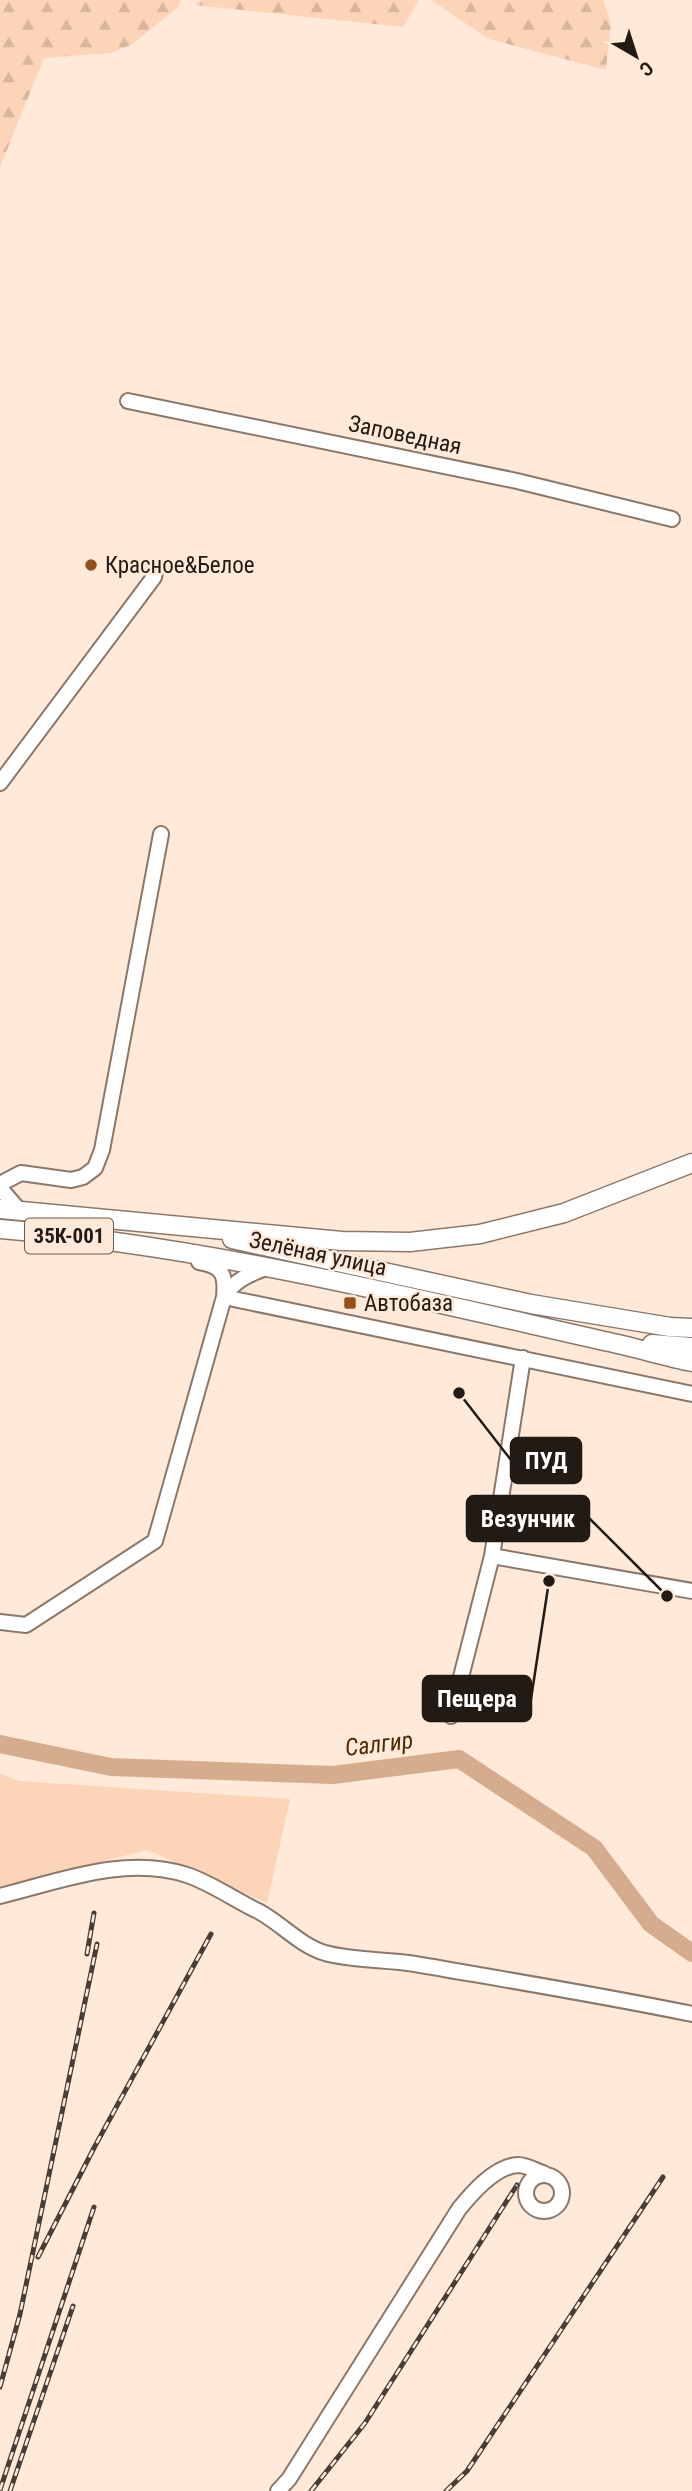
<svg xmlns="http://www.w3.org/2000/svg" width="692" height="2491" viewBox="0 0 692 2491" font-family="'Roboto Condensed',sans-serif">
  <defs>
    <pattern id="forest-firs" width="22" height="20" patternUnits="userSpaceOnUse" patternTransform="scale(1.75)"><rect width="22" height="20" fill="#fcd4b8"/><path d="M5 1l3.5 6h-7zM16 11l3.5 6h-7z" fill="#d8b59d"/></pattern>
  </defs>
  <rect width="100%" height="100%" fill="#ffe9d9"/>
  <!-- green -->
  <path fill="#fcd4b8" d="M0 1773 19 1781 290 1799 267 1903 147 1850 0 1887Z"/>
  <!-- forest -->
  <path fill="url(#forest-firs)" d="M0 0H181L178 7 131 45 110 53 44 58 0 167Z
    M200 0H419L403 27 195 5Z
    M431 0H603L611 23 606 70 489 39Z"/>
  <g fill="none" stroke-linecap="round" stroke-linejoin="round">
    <!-- river -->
    <path stroke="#d5ac8e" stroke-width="18" d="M0 1744 111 1767 333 1775 459 1759 594 1848 651 1924 692 1953"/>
    <defs>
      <path id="minor" d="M128 401 517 481 672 519
        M0 783 154 577 156 568
        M0 1184 21 1173 71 1180 83 1177 95 1168 102 1150 161 834
        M0 1188 19 1210
        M268 1267C250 1274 234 1280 224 1297L692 1394
        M492 1556 692 1591
        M0 1622 26 1625 155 1541 224 1297C226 1275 223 1266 199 1262
        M451 1716 492 1556 523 1358
        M0 1896C60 1881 126 1855 187 1875 211 1883 235 1900 258 1911 281 1923 299 1945 325 1953 354 1961 385 1959 415 1964 507 1980 600 1995 692 2014
        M526 2193a18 18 0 1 1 36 0a18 18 0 1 1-36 0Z
        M278 2491 289 2479 459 2209C472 2193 495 2166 518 2165 527 2165 536 2171 545 2174"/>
      <path id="major" d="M0 1209 342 1241 410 1242 480 1234 564 1213 692 1163
        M0 1229C205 1246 405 1296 604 1341 634 1347 663 1356 692 1362
        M232 1239 531 1304 670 1327 692 1328
        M652 1344 692 1347"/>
    </defs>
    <!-- minor casing -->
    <use href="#minor" stroke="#8b786a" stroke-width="18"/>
    <!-- major casing -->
    <use href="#major" stroke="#8b786a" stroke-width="21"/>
    <!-- minor -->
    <use href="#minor" stroke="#fff" stroke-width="14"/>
    <!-- major -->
    <use href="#major" stroke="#fff" stroke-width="18"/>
    <defs>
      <path id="rail" d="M87 1954 94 1913
        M38 2257 95 2146 211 1934
        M0 2387 20 2314 97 1944
        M0 2490 94 2207
        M10 2491 73 2306
        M311 2491 365 2423 517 2185
        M446 2491 467 2471 663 2177"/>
    </defs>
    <!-- rail casing -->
    <use href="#rail" stroke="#483e37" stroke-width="5"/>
    <!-- rail -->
    <use href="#rail" stroke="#ffe9d9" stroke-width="2.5" stroke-dasharray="8" stroke-linecap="butt"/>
  </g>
  <!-- markers -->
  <g fill="#92521a" stroke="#ffe9d9" stroke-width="2.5">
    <circle cx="91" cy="565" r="7"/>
    <rect x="343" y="1296" width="14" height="14" rx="3.5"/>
  </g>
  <g text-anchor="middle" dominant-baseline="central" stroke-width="5" stroke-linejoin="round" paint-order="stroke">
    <!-- shield labels -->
    <rect fill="#ffe9d9" stroke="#645850" stroke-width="2" x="25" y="1218.5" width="88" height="35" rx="5"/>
    <g font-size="21" font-weight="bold" fill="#221a15">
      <text x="69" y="1236">35К-001</text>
    </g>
    <!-- street labels -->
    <g font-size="23" fill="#221a15" stroke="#ffe9d9">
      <text transform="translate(405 435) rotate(12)">Заповедная</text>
      <text transform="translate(318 1254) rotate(12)">Зелёная улица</text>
    </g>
    <!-- poi labels -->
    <g font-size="23" fill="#221a15" stroke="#ffe9d9" text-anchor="start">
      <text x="105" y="565">Красное&amp;Белое</text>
      <text x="364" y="1303">Автобаза</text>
    </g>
    <!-- water labels -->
    <g font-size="24" font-style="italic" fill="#502904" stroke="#ffe9d9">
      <text transform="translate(379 1744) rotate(-7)">Салгир</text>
    </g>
  </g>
  <!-- callouts -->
  <path fill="none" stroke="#221a15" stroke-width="2.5" d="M459 1393L511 1460M667 1596L589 1518M549 1581L531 1699"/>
  <g fill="#221a15" stroke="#ffe9d9" stroke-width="2.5">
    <circle cx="459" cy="1393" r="7"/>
    <circle cx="667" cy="1596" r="7"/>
    <circle cx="549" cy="1581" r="7"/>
  </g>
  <g fill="#221a15" stroke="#221a15" stroke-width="2.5">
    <rect x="511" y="1438" width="70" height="45" rx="7"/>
    <rect x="467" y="1496" width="122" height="45" rx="7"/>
    <rect x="423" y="1676" width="108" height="45" rx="7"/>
  </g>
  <g font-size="24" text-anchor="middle" font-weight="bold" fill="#fff">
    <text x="546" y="1469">ПУД</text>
    <text x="528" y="1527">Везунчик</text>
    <text x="477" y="1707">Пещера</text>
  </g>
  <!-- north arrow -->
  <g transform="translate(636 56) rotate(141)" stroke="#ffe9d9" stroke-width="5" paint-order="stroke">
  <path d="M0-5L12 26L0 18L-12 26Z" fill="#221a15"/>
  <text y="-10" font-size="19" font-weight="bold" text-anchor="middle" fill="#221a15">С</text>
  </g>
</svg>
